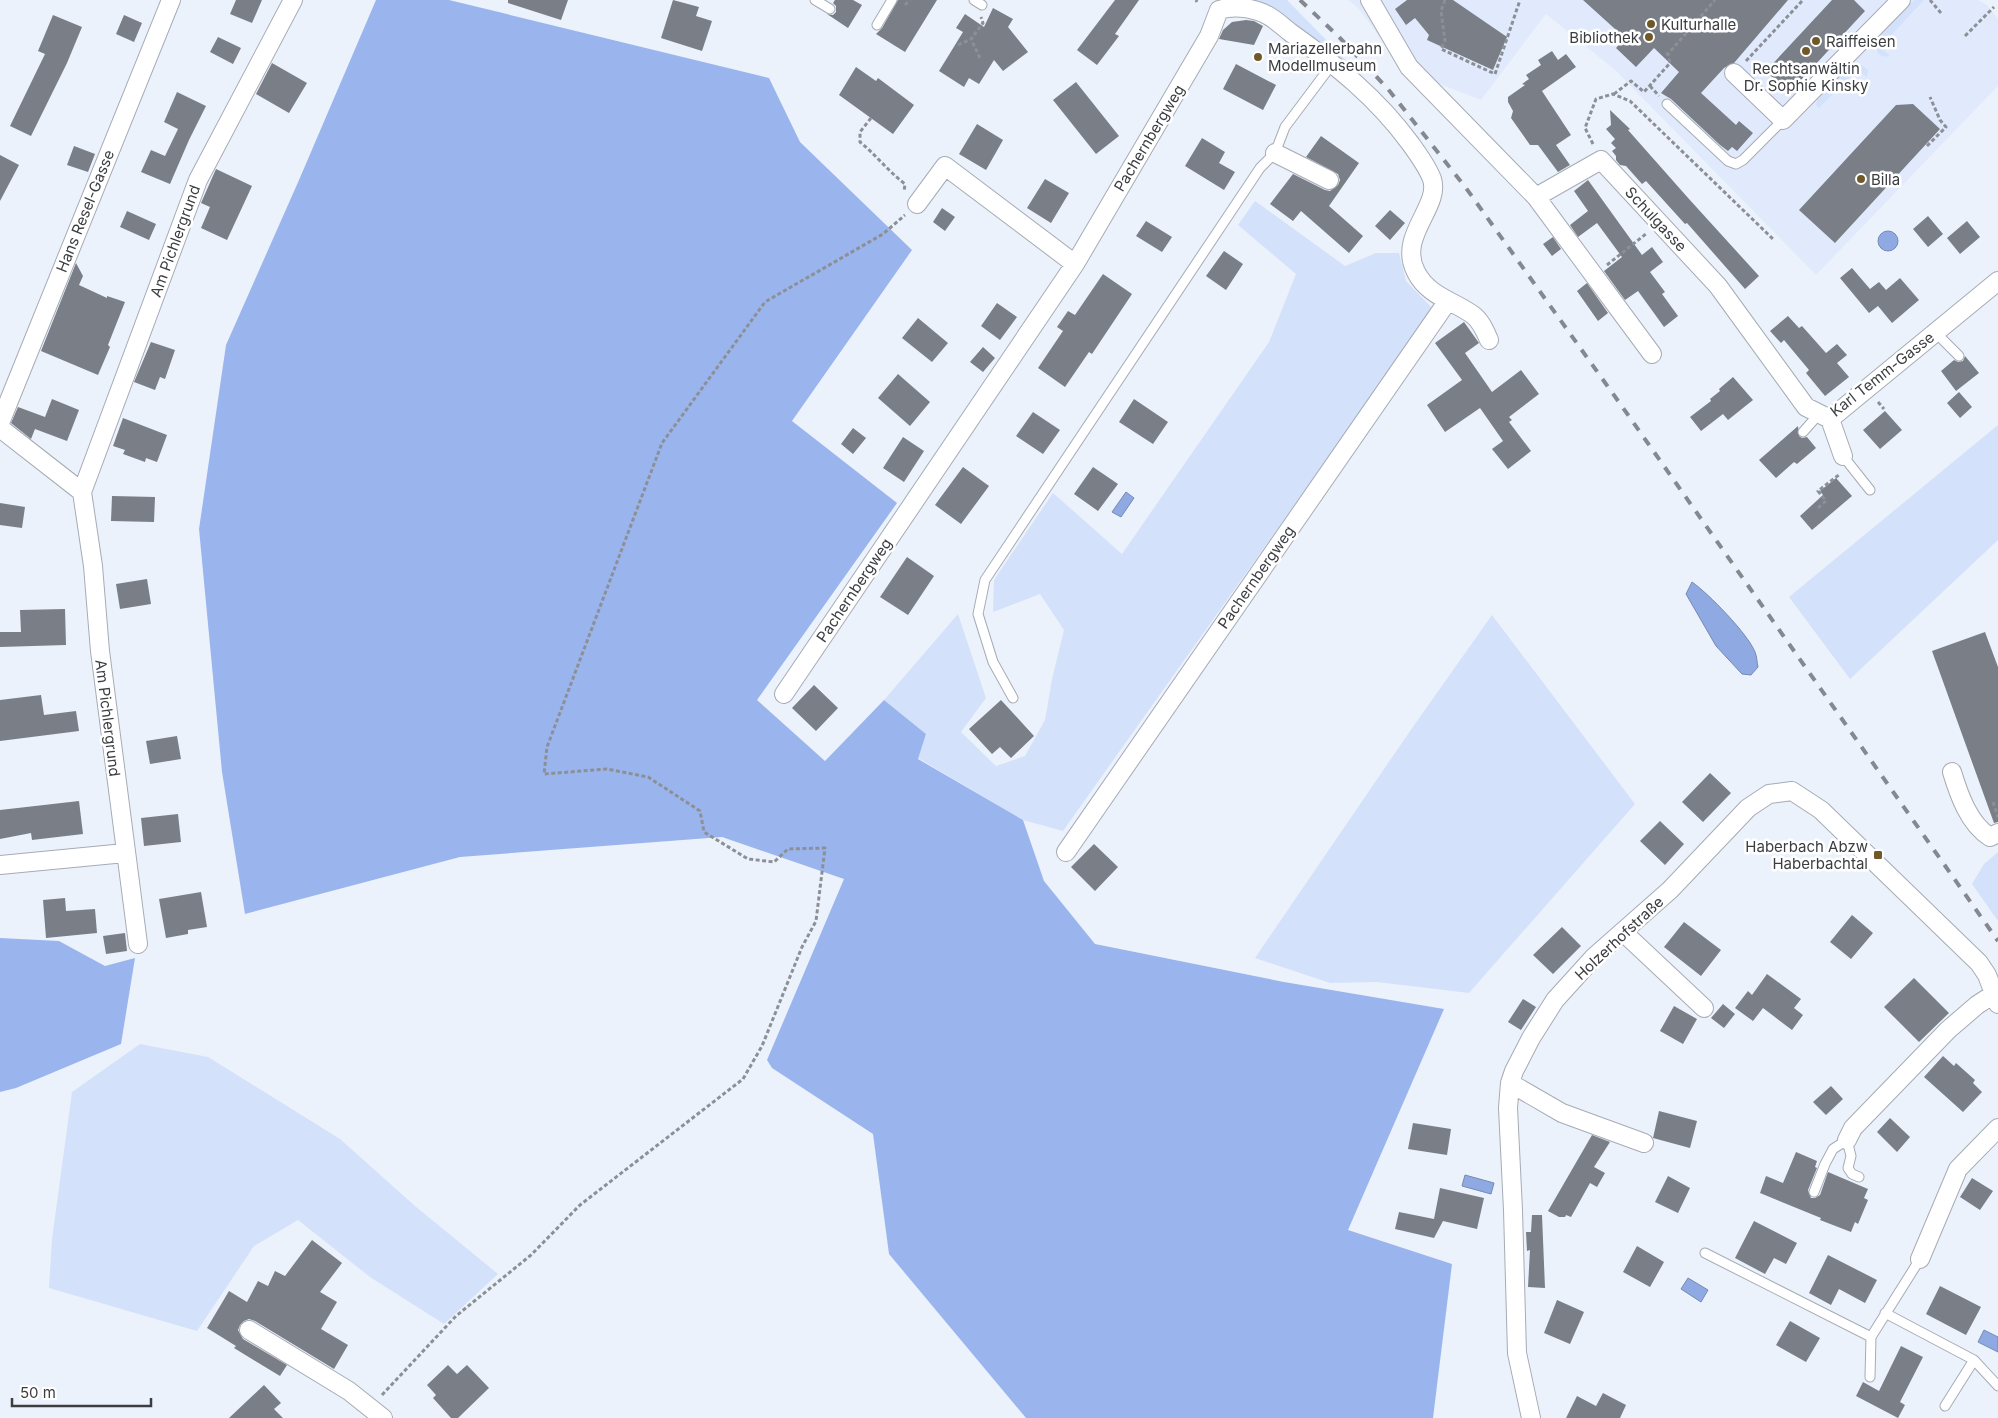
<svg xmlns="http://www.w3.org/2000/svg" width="1998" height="1418" viewBox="0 0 1998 1418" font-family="Inter,sans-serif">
  <rect width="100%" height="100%" fill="#ecf2fc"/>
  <!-- built -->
  <path fill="#e1eafc" d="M1348 0H1978L1987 5 1998 19V86L1816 275 1615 70 1546 14 1481 100 1404 70 1359 9Z"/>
  <!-- green -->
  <path fill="#d4e1fa" d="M1249 0H1287L1393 108 1389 110 1328 49Z
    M1914 0H1924L1882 45V49L1890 56C1886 57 1882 57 1879 54 1867 40 1905 9 1914 0Z
    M1855 64H1860L1868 70 1867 77 1857 70 1819 108 1816 105 1817 100 1849 66Z
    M1255 201 1345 266 1376 253H1399L1406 281 1435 311 1369 400 1063 831 1023 820 918 758 926 734 884 700 958 614 986 698 961 732 996 766 1025 756 1045 720 1052 679 1064 630 1040 594 993 612 994 580 1053 493 1122 554 1269 342 1296 274 1238 225Z
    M1998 425V540L1850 679 1789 597Z
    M1492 615 1635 804 1469 993 1377 982 1330 983 1255 958 1410 731Z
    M1998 852V921L1972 884 1984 864Z
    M140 1044 208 1057 340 1139 415 1206 498 1274 444 1324 370 1277 298 1220 254 1246 197 1331 49 1288 52 1239 72 1092Z"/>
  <!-- forest -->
  <path fill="#9ab5ee" d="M376 0H449L769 78 800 142 912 250 792 421 897 503 757 700 825 761 884 700 926 734 918 759 1023 820 1044 881 1095 944 1284 982 1444 1009 1348 1230 1452 1264 1433 1418H1026L889 1254 873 1134 772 1068 767 1060 844 879 722 837 460 857 245 914 222 772 199 529 226 345 299 180Z
    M0 938 59 941 105 966 135 958 121 1044 16 1088 0 1092Z"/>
  <!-- water -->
  <path fill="#8faae2" stroke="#7689b2" d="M1878 241a10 10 0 1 1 20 0a10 10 0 1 1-20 0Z
    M1126 492 1134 498 1121 517 1112 512Z
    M1692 582C1708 593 1748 634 1755 652 1757 656 1757 663 1758 667L1751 675 1742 674 1716 646 1686 594Z
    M1465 1175 1494 1183 1491 1194 1462 1186Z
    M1688 1278 1708 1290 1701 1302 1681 1289Z
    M1984 1330 1998 1337V1352L1978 1342Z"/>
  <!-- building -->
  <path fill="#797e87" d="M236 0H262L252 23 230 14Z
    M508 0H568L561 20 508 3Z
    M673 0 699 7 696 16 712 21 702 51 661 38Z
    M835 0H853L862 5 848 28 827 14 833 15 836 12V6L833 3Z
    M898 0H937L905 52 876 34 882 28Z
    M1115 0H1139L1115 34 1119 36 1097 65 1077 50Z
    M1407 0H1453L1507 37 1493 70 1427 40 1429 35 1415 18 1406 25 1395 9Z
    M1583 0H1788L1734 63 1724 68 1701 93 1736 125 1739 121 1753 133 1737 151 1732 147 1728 151 1720 145 1671 99 1661 93 1679 72 1654 48 1636 67 1616 48 1625 38Z
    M1832 0H1854L1865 11 1789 93 1766 71Z
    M993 8 1013 19 1008 27 1028 52 1003 71 994 60 979 84 969 78 964 87 939 71 963 32 956 28 965 14 984 27Z
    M53 15 82 27 67 63 31 136 10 126 45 54 38 51Z
    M124 15 142 23 134 42 116 34Z
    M1246 20 1254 21 1263 26 1254 45 1219 39 1223 30 1232 22Z
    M218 37 241 48 233 64 210 52Z
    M1552 51 1558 60 1566 54 1576 67 1542 91 1571 135 1556 145 1570 165 1558 172 1538 145H1530L1511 118 1513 111 1508 102V97L1525 85 1522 84 1529 79 1526 75 1541 65 1538 60Z
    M272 63 307 83 289 113 256 94Z
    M1236 64 1276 85 1263 110 1223 89Z
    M856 67 876 81 878 78 914 105 893 134 839 95Z
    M1076 82 1119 136 1096 154 1053 100Z
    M177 92 206 106 189 140 170 184 141 172 151 150 165 156 178 129 164 122Z
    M1913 104 1940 129 1835 243 1799 210 1896 105Z
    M1610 110 1630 129 1628 130 1689 199 1759 276 1745 289 1687 223 1685 224 1646 181 1642 184 1626 166 1620 165 1616 160V156L1612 151 1616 148 1611 143 1615 139 1606 129 1611 125Z
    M977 124 1003 140 986 170 959 154Z
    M1321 136 1359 163 1329 206 1363 236 1349 253 1301 211 1293 221 1270 204 1293 174 1325 190 1330 191 1338 185 1340 180 1338 174 1306 157Z
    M1202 138 1225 152 1219 163 1235 172 1224 190 1185 166Z
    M74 146 95 154 88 172 67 165Z
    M0 155 19 165 0 201Z
    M216 169 252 186 227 240 201 228 210 207 201 203Z
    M1045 179 1069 193 1051 223 1027 208Z
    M1588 180 1642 255 1652 247 1663 262 1650 272 1665 292 1662 294 1678 316 1664 327 1638 291 1625 300 1604 271 1622 257 1597 223 1578 237 1570 225 1588 211 1574 191Z
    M942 208 955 217 945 231 933 222Z
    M1390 210 1405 223 1390 240 1375 226Z
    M127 211 156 224 149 240 120 227Z
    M1928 216 1943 234 1928 247 1913 229Z
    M1146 221 1172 237 1162 252 1136 236Z
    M1967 221 1980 237 1960 254 1947 238Z
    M1553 237 1561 249 1552 256 1543 244Z
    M1224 251 1243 264 1226 290 1206 276Z
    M76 263 83 276 79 285 107 298V296L125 302 108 345 110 347 98 375 41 351Z
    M1852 268 1870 289 1879 282 1886 290 1900 278 1919 300 1892 323 1878 306 1869 313 1840 278Z
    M1103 274 1132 294 1092 354 1089 352 1065 387 1038 368 1063 331 1057 327 1068 311 1075 315Z
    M1587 283 1608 313 1598 321 1577 291Z
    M997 303 1017 317 1000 340 981 326Z
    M1788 316 1799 328 1802 326 1826 353 1837 344 1847 355 1837 363 1849 377 1825 396 1806 373 1809 370 1784 340 1781 343 1770 331Z
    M918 318 948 343 932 362 902 338Z
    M1464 322 1479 343 1465 353 1492 392 1521 370 1539 394 1509 417 1512 420 1509 422 1531 451 1508 469 1492 449 1503 441 1480 408 1445 432 1427 405 1462 380 1435 343Z
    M151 342 175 350 165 379 160 377 155 390 134 382Z
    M983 347 995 358 983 372 970 362Z
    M1965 356 1979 373 1956 391 1941 371 1954 360 1958 362 1963 361Z
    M898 374 930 402 910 426 878 398Z
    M1733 377 1753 400 1728 420 1723 414 1701 431 1690 417 1711 401 1710 399 1720 391 1719 389Z
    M1959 392 1972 407 1960 418 1947 403Z
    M52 399 79 410 67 441 35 429 31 439 11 423 18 407 45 417Z
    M1134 399 1168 422 1153 444 1119 422Z
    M1885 411 1902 430 1880 449 1863 430Z
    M1033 412 1060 430 1043 454 1016 436Z
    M123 418 167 435 157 462 146 458 145 462 123 454 125 450 113 446Z
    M1798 426 1799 436 1802 438 1807 437 1816 448 1797 464 1794 462 1776 478 1759 460Z
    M853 428 866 438 853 454 841 444Z
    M903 437 924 451 904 482 883 468Z
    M963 467 989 486 961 524 935 505Z
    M1093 467 1118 484 1098 511 1074 494Z
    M1836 478 1852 496 1812 530 1800 516 1823 495 1820 491Z
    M112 496 155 497 154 522 111 521Z
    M0 503 25 507 22 528 0 525Z
    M907 557 934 576 908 615 880 597Z
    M147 579 151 604 120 609 116 584Z
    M65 609 66 645 0 647V632H21L20 610Z
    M1985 632 1998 667V822L1994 823 1932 651Z
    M814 685 838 708 816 731 792 708Z
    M41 695 44 715 76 711 79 731 0 741V700Z
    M1001 700 1034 736 1011 758 1000 747 992 754 969 729Z
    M177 736 181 759 150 764 146 741Z
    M1710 773 1731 793 1703 822 1682 802Z
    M79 801 83 834 32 840 31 833 0 839V810Z
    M178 814 181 842 144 846 141 818Z
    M1660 821 1684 844 1665 865 1640 841Z
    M1094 844 1118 867 1095 891 1071 867Z
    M201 892 207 927 188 930V934L166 938 159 899Z
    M65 898 66 911 95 909 97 933 46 938 43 900Z
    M1852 915 1873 933 1851 959 1830 942Z
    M1684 922 1721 950 1701 976 1664 947Z
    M1562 927 1581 946 1553 974 1533 955Z
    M125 933 127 951 106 954 103 936Z
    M1767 974 1801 999 1794 1008 1803 1015 1792 1030 1763 1008 1753 1021 1735 1008 1748 991 1752 995Z
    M1914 978 1949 1013 1919 1042 1884 1007Z
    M1523 999 1536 1007 1521 1030 1508 1022Z
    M1723 1004 1735 1014 1724 1028 1711 1018Z
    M1674 1006 1697 1019 1683 1044 1660 1031Z
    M1943 1056 1954 1066 1956 1063 1975 1080 1973 1083 1982 1092 1963 1112 1924 1077Z
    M1831 1086 1843 1099 1826 1115 1813 1102Z
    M1659 1111 1697 1121 1690 1148 1653 1138Z
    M1890 1118 1910 1137 1897 1152 1877 1132Z
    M1413 1123 1451 1129 1447 1155 1408 1149Z
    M1592 1135 1610 1142 1594 1167 1605 1173 1597 1187 1590 1183 1571 1217 1566 1215 1565 1217H1559L1548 1211Z
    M1796 1152 1817 1161 1815 1167 1817 1168 1808 1190 1811 1198H1815L1820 1195 1828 1172 1868 1189 1864 1198 1868 1200 1858 1224 1855 1222 1851 1232 1820 1220 1821 1218 1760 1193 1766 1176 1783 1183Z
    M1668 1176 1690 1188 1678 1213 1655 1202Z
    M1972 1178 1993 1191 1980 1210 1960 1197Z
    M1440 1188 1484 1198 1477 1229 1443 1221 1434 1238 1395 1229 1399 1212 1434 1219Z
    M1532 1215H1542L1545 1288 1528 1287 1530 1250 1527 1251 1526 1232H1531Z
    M1754 1221 1797 1243 1786 1264 1774 1258 1765 1274 1735 1258Z
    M312 1240 342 1263 320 1292 337 1302 321 1329 348 1345 334 1369 255 1321 249 1319 244 1321 240 1325 238 1330 243 1339 287 1365 280 1376 234 1348 236 1346 207 1328 229 1291 247 1302 258 1281 268 1286 275 1271 285 1276Z
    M1637 1246 1664 1262 1650 1287 1623 1272Z
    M1828 1255 1877 1280 1865 1303 1839 1289 1831 1305 1809 1293Z
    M1940 1286 1981 1307 1966 1335 1926 1314Z
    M1557 1300 1584 1312 1570 1344 1544 1333Z
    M1790 1321 1820 1338 1806 1362 1776 1345Z
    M1901 1346 1923 1357 1900 1402 1905 1405 1898 1418 1856 1396 1863 1382 1879 1391Z
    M448 1365 457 1374 467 1365 489 1388 458 1418H451L433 1398 436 1395 427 1385Z
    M264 1385 281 1403 274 1409 283 1418H229Z
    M1603 1393 1626 1405 1620 1418H1566L1577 1396 1596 1406Z"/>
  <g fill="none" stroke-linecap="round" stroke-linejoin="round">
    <defs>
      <path id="service" d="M815 0 830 9
        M974 0 982 5
        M877 25 892 0
        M1667 104 1728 161 1736 164 1743 160 1783 120
        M1935 332 1959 356
        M1803 432 1819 414
        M1843 456 1870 490
        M1013 698 993 662 978 614 985 580 1260 168 1275 153 1285 127 1333 63
        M1814 1192 1825 1164 1833 1149 1847 1140 1851 1156 1848 1168 1852 1174 1859 1177
        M1705 1253 1871 1337
        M1885 1313 1974 1360 1998 1386
        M1870 1377 1871 1337 1920 1259
        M1945 1406 1974 1360"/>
      <path id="minor" d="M1370 0 1409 67 1536 197 1652 354
        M1219 10C1232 6 1249 7 1263 13 1273 17 1282 26 1291 33 1336 65 1377 98 1410 143 1418 154 1427 166 1432 179 1441 207 1397 236 1416 272 1428 296 1454 301 1473 315 1481 321 1485 331 1489 340
        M1734 73 1783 120 1901 0
        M1275 153 1329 180
        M1536 197 1601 160 1718 286 1806 407 1830 419 1998 281
        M917 204 945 166 1075 264
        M1830 419 1843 456
        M0 423 171 0
        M0 428 82 492 93 566 100 651 138 944
        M82 492 198 180 293 0
        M784 694 1075 264 1209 36 1219 10
        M1952 772C1959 795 1969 824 1990 837L1998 833
        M1066 852 1447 302
        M0 865 125 853
        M1623 932 1704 1008
        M1510 1083 1562 1113 1644 1143
        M1847 1140 1853 1128 1948 1030 1977 1005 1994 994
        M1920 1259 1958 1169 1998 1128
        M249 1330 349 1391 383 1418
        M1531 1418 1517 1353 1513 1210 1508 1108 1510 1083 1514 1071 1531 1038 1555 1000 1594 957 1670 890 1748 808 1769 794 1792 791 1821 810 1979 963 1987 975 1998 1004"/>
    </defs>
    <!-- service casing -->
    <use href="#service" stroke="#a6abb5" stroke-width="11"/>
    <!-- minor casing -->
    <use href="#minor" stroke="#a6abb5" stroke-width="20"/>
    <!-- path -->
    <path stroke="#8c9096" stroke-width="3" stroke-dasharray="4 2.5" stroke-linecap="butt" d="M1196 0 1197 2
      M1445 0 1441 11 1445 41 1441 49 1495 74 1520 0
      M1930 0 1941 13
      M905 5 910 0
      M1965 36 1994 7
      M958 45 971 39
      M1666 53 1668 54 1715 0
      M980 58 971 39 983 23 981 17
      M1746 61 1803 0
      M1650 86 1659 96
      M1614 94 1631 81 1644 92 1670 63 1668 54
      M871 118 860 132V142C876 155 888 171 905 184L904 192
      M1593 144 1585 128 1596 99 1613 94 1630 101 1773 239
      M1927 146 1946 127 1940 120 1930 97
      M1607 265 1647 233
      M1878 402 1884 409
      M1818 508 1826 501 1818 491 1840 474
      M1993 802 1998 817
      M382 1395 456 1316 531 1255 580 1205 743 1079 762 1046 802 947 816 921 825 848 788 849 774 862 748 859 704 832 700 811 648 777 607 769 544 774 547 747 662 443 765 302 883 234 905 215"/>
    <!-- service -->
    <use href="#service" stroke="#fff" stroke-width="9"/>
    <!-- minor -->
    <use href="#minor" stroke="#fff" stroke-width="18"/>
    <!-- rail -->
    <path stroke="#85898f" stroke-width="4" stroke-dasharray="9 9" stroke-linecap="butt" d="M1300 0 1339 37 1388 89 1466 188 1621 405 1998 941"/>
  </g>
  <!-- markers -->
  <g fill="#705929" stroke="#fff" stroke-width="2">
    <circle cx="1651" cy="24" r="5"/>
    <circle cx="1649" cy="37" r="5"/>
    <circle cx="1816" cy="41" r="5"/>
    <circle cx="1806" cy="51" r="5"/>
    <circle cx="1258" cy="57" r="5"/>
    <circle cx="1861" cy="179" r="5"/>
    <rect x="1873" y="850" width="10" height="10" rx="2.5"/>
  </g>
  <g text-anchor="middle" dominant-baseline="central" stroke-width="5" stroke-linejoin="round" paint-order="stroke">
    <!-- poi labels -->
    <g font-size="15" fill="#3b3d41" stroke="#fff" text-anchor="start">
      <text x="1661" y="24">Kulturhalle</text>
      <text x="1639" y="37" text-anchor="end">Bibliothek</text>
      <text x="1826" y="41">Raiffeisen</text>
      <text x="1268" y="48">Mariazellerbahn<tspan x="1268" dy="17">Modellmuseum</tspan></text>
      <text x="1806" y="68" text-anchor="middle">Rechtsanwältin<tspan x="1806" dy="17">Dr. Sophie Kinsky</tspan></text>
      <text x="1871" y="179">Billa</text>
      <text x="1868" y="846" text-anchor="end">Haberbach Abzw<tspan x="1868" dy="17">Haberbachtal</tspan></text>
    </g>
    <!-- street labels -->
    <g font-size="15" fill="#3b3d41" stroke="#fff">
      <text transform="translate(1149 138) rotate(-59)">Pachernbergweg</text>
      <text transform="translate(85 211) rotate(-68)">Hans Resel-Gasse</text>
      <text transform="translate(1656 219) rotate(47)">Schulgasse</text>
      <text transform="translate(175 241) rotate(-70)">Am Pichlergrund</text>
      <text transform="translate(1882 374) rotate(-38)">Karl Temm-Gasse</text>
      <text transform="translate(1256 577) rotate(-55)">Pachernbergweg</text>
      <text transform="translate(854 590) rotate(-56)">Pachernbergweg</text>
      <text transform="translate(108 718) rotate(83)">Am Pichlergrund</text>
      <text transform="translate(1619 938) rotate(-43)">Holzerhofstraße</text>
    </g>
  </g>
  <!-- scale -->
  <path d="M12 1398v8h139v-8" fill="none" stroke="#3b3d41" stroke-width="2.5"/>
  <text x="20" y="1398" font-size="15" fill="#3b3d41" stroke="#ffffff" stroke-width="4" paint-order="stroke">50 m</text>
</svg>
